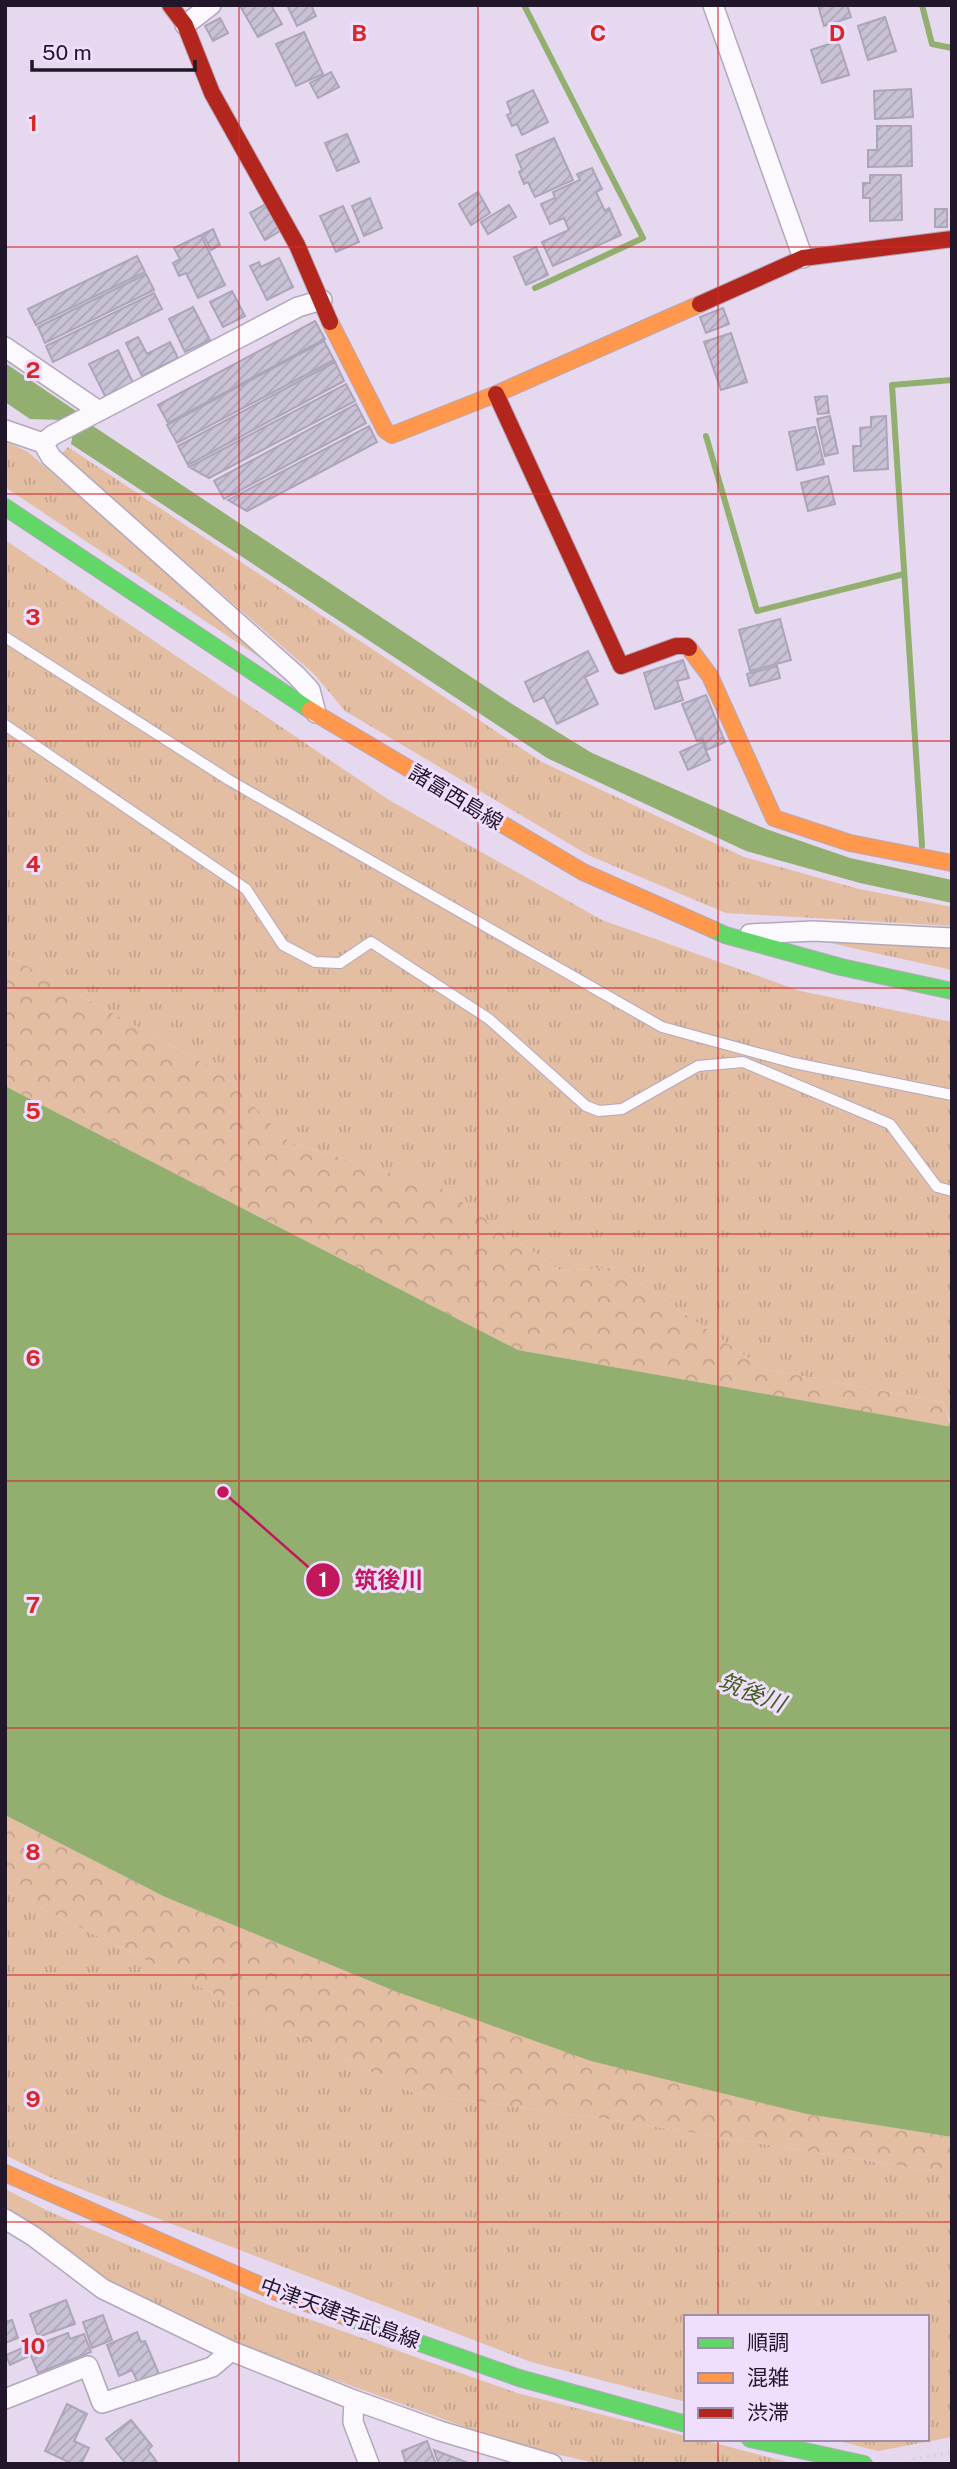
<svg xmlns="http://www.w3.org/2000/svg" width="957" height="2469" viewBox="0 0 957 2469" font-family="'Public Sans','Noto Sans JP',sans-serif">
  <defs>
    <pattern id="grass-tufts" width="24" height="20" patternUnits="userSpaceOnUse" patternTransform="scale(1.75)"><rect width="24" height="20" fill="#e3bea3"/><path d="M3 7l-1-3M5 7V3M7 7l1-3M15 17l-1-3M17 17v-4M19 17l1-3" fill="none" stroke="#c2a38c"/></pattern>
    <pattern id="forest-crowns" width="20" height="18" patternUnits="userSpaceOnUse" patternTransform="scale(1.75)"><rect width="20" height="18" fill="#e3bea3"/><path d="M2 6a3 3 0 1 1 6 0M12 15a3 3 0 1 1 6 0" fill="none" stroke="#c2a38c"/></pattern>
    <pattern id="building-hatch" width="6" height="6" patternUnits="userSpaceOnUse" patternTransform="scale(1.75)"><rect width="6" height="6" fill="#c9c2d6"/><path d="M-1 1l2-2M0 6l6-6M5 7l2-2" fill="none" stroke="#aca6b8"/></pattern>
  </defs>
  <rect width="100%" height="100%" fill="#e5d8ef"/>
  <!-- grass -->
  <path fill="url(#grass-tufts)" d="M5 441 28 452 280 671 5 487Z
    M68 447 542 762 744 857 859 889 952 907V926L726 913 588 855 345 711 314 674 61 454Z
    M5 540 389 800 602 920 800 991 952 1022V1427L943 1402 764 1369 618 1267 561 1271 443 1189 289 1142 221 1073 5 954Z
    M821 941 952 947V970Z
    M5 1890 414 2093 620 2121 952 2174V2437L878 2451 831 2439H927V2317H686V2402L531 2362 47 2176 5 2155Z
    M5 2189 48 2211 269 2305 517 2393 686 2436V2439H699L795 2464H599L509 2443 233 2343 105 2283 5 2206Z"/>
  <!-- forest -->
  <path fill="url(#forest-crowns)" d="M5 954 221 1073 289 1142 443 1189 561 1271 618 1267 764 1369 943 1402 951 1427 518 1350 5 1086Z
    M5 1815 165 1897 392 1990 807 2114 952 2137V2174L620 2121 414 2093 5 1890Z"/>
  <!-- water -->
  <path fill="#92af70" d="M5 363 76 411 72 415 84 426H93L512 704 592 753 766 829 850 858 952 880V903L860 883 746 851 547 758 71 444 73 433 60 420 30 419 5 402Z
    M5 1086 518 1350 952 1427V2137L807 2114 591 2061 392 1990 165 1897 5 1815Z"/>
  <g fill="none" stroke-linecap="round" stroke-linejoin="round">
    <!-- stream -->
    <path stroke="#92af70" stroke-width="6" d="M524 5 643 238 535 288
      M922 5 932 44 952 48
      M706 436 757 611 904 574
      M922 846 892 385 952 380"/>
  </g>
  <!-- building -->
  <path fill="url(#building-hatch)" stroke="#aca5b9" stroke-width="2" d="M271 5 282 24 258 37 240 6Z
    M287 5H311L316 16 297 26Z
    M818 5H847L851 17 824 26Z
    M885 17 896 51 868 60 858 26Z
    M220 18 228 33 213 41 205 26Z
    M304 32 323 74 296 86 276 44Z
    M838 41 849 75 822 83 811 50Z
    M331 72 339 87 318 98 310 83Z
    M911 89 913 117 875 119 874 91Z
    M533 90 548 122 522 135 517 124 512 126 507 115 511 113 507 102Z
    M877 126H911L912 166 868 167V150H877Z
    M347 134 359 162 337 171 325 143Z
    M554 138 573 180 535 197 528 182 524 184 519 172 522 170 516 155Z
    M592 168 602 189 596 192 605 211 609 208 621 235 553 266 542 242 569 230 564 218 550 224 541 204 555 198 553 192 580 180 577 174Z
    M870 175H901L902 220 870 221V198H863V183H870Z
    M478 192 490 213 471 225 459 204Z
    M370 198 382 228 364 236 352 206Z
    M266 204 280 231 265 240 250 213Z
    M509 205 516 217 488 234 481 222Z
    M343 206 359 242 336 252 320 216Z
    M935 209H947V227H935Z
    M213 229 220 245 211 250 203 234Z
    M201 235 225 285 198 298 186 273 179 276 173 263 180 259 174 248Z
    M536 247 548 275 526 285 514 257Z
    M137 256 145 272 36 325 28 309Z
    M279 258 293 287 267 300 250 266 259 262 261 267Z
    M146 274 154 290 45 343 38 327Z
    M232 291 245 316 223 327 210 302Z
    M154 293 162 309 53 362 46 346Z
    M193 307 210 340 185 352 169 319Z
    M723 308 729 324 706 333 700 317Z
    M315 321 325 339 168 423 158 405Z
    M731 333 747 382 721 390 704 342Z
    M138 337 147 354 170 342 178 358 142 376 126 343Z
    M324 341 334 360 177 443 167 425Z
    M118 350 133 383 105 396 89 364Z
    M335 362 344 381 188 465 178 446Z
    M346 384 355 401 209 478 189 467Z
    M827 396 829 413 818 414 815 397Z
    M356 404 366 423 224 499 214 481Z
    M830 416 838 453 825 456 817 419Z
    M886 416 888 469 854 471 853 446H861L860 428 871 427V417Z
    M369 426 377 442 247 511 228 500Z
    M815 427 824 464 797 470 789 432Z
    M828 476 835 504 808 511 801 483Z
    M780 619 791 660 750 671 739 630Z
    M588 651 598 671 585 677 598 704 557 724 544 697 534 702 525 682Z
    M683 660 689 678 677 681 683 700 655 709 644 673Z
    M777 666 780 678 750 686 747 674Z
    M706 695 725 742 707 750 703 739 697 741 682 704Z
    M702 742 710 760 688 770 680 752Z
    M66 2300 75 2324 38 2337 30 2314Z
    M103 2315 112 2340 92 2348 83 2322Z
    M12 2320 18 2338 5 2343V2322Z
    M137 2332 141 2342 145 2341 159 2374 138 2383 132 2370 119 2376 107 2345Z
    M68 2333 70 2339 84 2334 91 2352 38 2373 28 2348Z
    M25 2347 29 2356 10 2365 6 2355Z
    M67 2404 87 2414 74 2441 89 2448 81 2464H73L45 2451Z
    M131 2420 152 2446 148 2450 157 2462 155 2464H126L106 2439Z
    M427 2441 436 2464H406L402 2451Z
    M434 2450 471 2464H439Z"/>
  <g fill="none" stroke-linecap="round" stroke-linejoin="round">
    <defs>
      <path id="lane" d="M5 637 229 780 662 1027 794 1063 952 1095
        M5 725 246 889 283 945 315 962 340 963 371 942 489 1019 586 1106 599 1111 622 1109 698 1066 743 1062 890 1124 937 1187 952 1191"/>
      <path id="street" d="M713 5 803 258
        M185 25 211 5
        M5 347 99 411
        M5 430 43 443
        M316 713 310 690 296 675 51 457 43 443 53 435 99 411 298 307 322 300
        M750 934 813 931 952 938
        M5 2219 33 2236 103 2289 231 2351 354 2400 440 2431 552 2464
        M5 2399 88 2366 102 2403 212 2367 231 2351
        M354 2400 353 2422 369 2464"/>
      <path id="fast" d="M5 507 310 710
        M712 929 725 935 841 967 952 991
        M340 2315 519 2378 686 2424
        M750 2439 864 2464"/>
      <path id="slow" d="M330 322 385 430 392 435 496 394 700 304
        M689 648 710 676 774 818 850 843 952 863
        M310 710 583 872 712 929
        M5 2173 276 2292 340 2315"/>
      <path id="jam" d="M170 5 185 25 212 93 297 245 330 322
        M700 304 803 258 952 239
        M496 394 621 666 676 646H687L689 648"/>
    </defs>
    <!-- lane casing -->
    <use href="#lane" stroke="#b3a8bb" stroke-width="12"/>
    <!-- street casing -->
    <use href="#street" stroke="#b3a8bb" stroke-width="22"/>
    <!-- fast casing -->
    <use href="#fast" stroke="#b3a8bb" stroke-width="18"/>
    <!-- slow casing -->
    <use href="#slow" stroke="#b3a8bb" stroke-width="18"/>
    <!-- jam casing -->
    <use href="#jam" stroke="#b3a8bb" stroke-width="18"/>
    <!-- path -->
    <path stroke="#d4d0d7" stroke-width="3.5" stroke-dasharray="2 5" stroke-linecap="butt" d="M908 2464 914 2459 952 2452"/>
    <!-- lane -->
    <use href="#lane" stroke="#fbf9fd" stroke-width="10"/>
    <!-- street -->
    <use href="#street" stroke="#fbf9fd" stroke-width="19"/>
    <!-- fast -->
    <use href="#fast" stroke="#63d668" stroke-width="16"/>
    <!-- slow -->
    <use href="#slow" stroke="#ff974d" stroke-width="16"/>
    <!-- jam -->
    <use href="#jam" stroke="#b3261e" stroke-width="16"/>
  </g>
  <!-- grid -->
  <path fill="none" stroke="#d62828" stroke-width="2" stroke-opacity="0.55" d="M239 5V2464M478 5V2464M718 5V2317M5 247H952M5 494H952M5 741H952M5 988H952M5 1234H952M5 1481H952M5 1728H952M5 1975H952M5 2222H952M718 2439V2464"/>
  <g text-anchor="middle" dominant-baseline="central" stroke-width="6" stroke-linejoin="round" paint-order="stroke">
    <!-- street labels -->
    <g font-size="21" fill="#22172a" stroke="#f0defe">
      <text transform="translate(456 797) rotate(31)">諸富西島線</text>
      <text transform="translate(340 2313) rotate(20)">中津天建寺武島線</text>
    </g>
    <!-- water labels -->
    <g font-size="23" font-style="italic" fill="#41601d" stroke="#f0defe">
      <text transform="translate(752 1692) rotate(21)">筑後川</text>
    </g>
  </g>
  <g font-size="23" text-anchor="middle" font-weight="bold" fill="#d62828" stroke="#f0defe" stroke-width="6" stroke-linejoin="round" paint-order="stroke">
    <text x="359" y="41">B</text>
    <text x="598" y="41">C</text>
    <text x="837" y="41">D</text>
    <text x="33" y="131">1</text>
    <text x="33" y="378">2</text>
    <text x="33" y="625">3</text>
    <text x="33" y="872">4</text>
    <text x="33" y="1119">5</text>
    <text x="33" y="1366">6</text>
    <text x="33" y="1613">7</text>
    <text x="33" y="1860">8</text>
    <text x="33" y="2107">9</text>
    <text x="33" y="2354">10</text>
  </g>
  <!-- callouts -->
  <path fill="none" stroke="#c2185b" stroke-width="2.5" d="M223 1492L323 1580"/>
  <g fill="#c2185b" stroke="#f0defe" stroke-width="2.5">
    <circle cx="223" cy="1492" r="7"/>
    <circle cx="323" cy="1580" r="18"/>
  </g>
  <g font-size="21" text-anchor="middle" font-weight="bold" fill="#fff">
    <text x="323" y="1587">1</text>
  </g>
  <g font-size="23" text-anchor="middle" font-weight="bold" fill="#c2185b" stroke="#f0defe" stroke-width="6" stroke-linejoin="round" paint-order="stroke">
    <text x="389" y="1588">筑後川</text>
  </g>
  <!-- border -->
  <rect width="957" height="2469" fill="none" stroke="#22172a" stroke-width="14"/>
  <!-- legend -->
  <rect x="684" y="2315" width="245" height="126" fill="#f0defe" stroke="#9e8ea9" stroke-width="2"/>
  <rect x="698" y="2338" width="35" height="10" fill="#63d668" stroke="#9e8ea9" stroke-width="2"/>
  <text x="747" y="2350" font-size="21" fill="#22172a">順調</text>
  <rect x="698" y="2373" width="35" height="10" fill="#ff974d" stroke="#9e8ea9" stroke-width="2"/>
  <text x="747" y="2385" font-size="21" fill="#22172a">混雑</text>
  <rect x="698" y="2408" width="35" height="10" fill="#b3261e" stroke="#9e8ea9" stroke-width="2"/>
  <text x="747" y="2420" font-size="21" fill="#22172a">渋滞</text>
  <!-- scale -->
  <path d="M32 60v10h163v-10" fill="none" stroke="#22172a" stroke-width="3.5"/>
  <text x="42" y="60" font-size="21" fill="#22172a" stroke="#f0defe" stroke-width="5" paint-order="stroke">50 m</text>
</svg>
